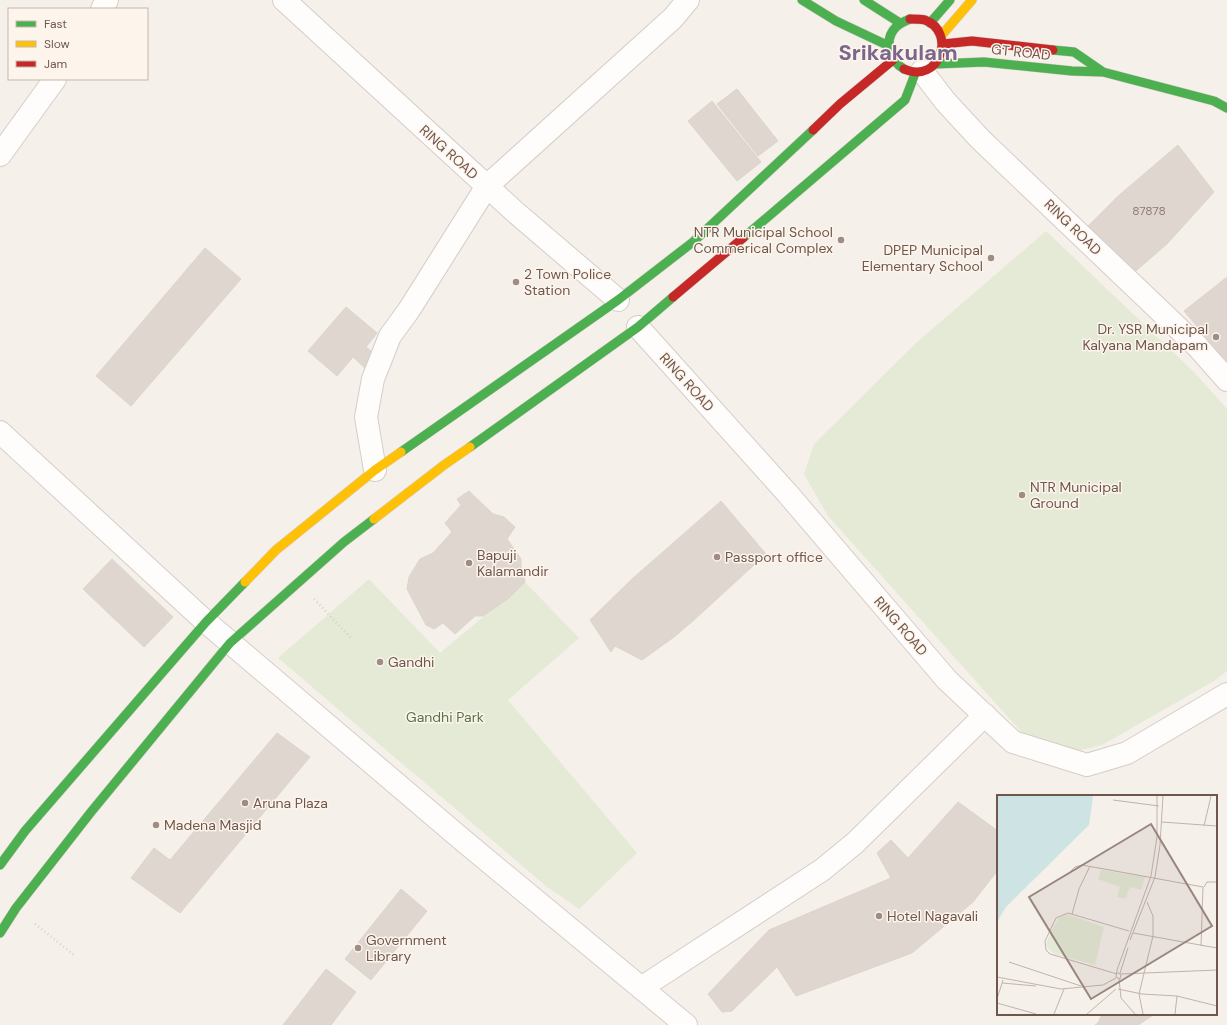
<svg xmlns="http://www.w3.org/2000/svg" width="1227" height="1025" viewBox="0 0 1227 1025" font-family="'DM Sans',sans-serif">
  <rect width="100%" height="100%" fill="#f6f0ea"/>
  <!-- green -->
  <path fill="#e4ead6" d="M1046 231 1194 372 1227 409V671L1214 681 1102 745 1070 753 1024 735 828 516 804 474 814 444 916 343Z
    M369 579 440 653 525 582 579 638 508 700 637 853 579 909 546 886 278 658Z"/>
  <!-- building -->
  <path fill="#dfd6d0" stroke="#ded3cd" d="M737 89 778 141 758 156 717 104Z
    M712 101 761 162 737 181 688 121Z
    M1178 145 1214 192 1167 244 1131 275 1088 226 1117 197Z
    M205 248 241 279 131 406 96 376Z
    M1227 277V362L1184 311Z
    M346 307 377 333 366 347 377 356 366 369 353 357 337 376 308 351Z
    M469 491 493 514 504 517 515 527 507 539 521 559V566L525 582 509 598 483 616H475L455 634 443 623 434 629 426 625 407 589 409 577 420 559 433 553 452 532 445 523 461 505 457 499Z
    M721 501 766 554 694 620 674 637 642 660 615 646 611 652 590 620 632 579Z
    M112 559 173 617 144 647 83 589Z
    M277 733 310 757 180 913 131 878 154 848 170 860Z
    M958 802 998 831V870L973 902 912 953 796 996 777 967 732 1011 722 1012 708 994 769 930 891 878 877 853 891 840 908 858Z
    M401 889 427 911 371 980 345 959Z
    M326 969 356 992 331 1025H283Z
    M1102 1014H1155L1138 1025H1095L1098 1023Z"/>
  <g fill="none" stroke-linecap="round" stroke-linejoin="round">
    <defs>
      <path id="street" d="M284 0 514 211 618 300
        M102 9 107 0
        M922 71 945 101 980 139 1197 346 1227 380
        M0 155 55 79
        M638 327 787 493 947 680 1013 742 1087 765 1127 753 1227 694
        M0 432 206 622 465 842 686 1025
        M375 470 366 417 373 379 390 336 409 310 487 186 673 18 688 0
        M641 988 822 870 855 843 985 715"/>
      <path id="fast" d="M802 0 836 21 889 46
        M864 0 900 23
        M930 23 950 0
        M1053 50 1074 52 1103 72
        M936 64 984 62 1072 71 1103 72 1214 101 1227 108
        M904 69C890 61 883 40 896 27 900 23 905 21 910 19
        M743 238 905 100 915 74
        M470 447 638 327 673 297
        M401 452 618 300 693 242 813 130
        M0 865 25 831 206 622 245 582
        M0 933 16 908 91 812 230 643 344 542 374 519"/>
      <path id="slow" d="M941 36 972 0
        M374 519 444 465 470 447
        M245 582 276 550 375 470 401 452"/>
      <path id="jam" d="M943 44 972 41 1053 50
        M904 69C940 85 957 32 925 20 920 19 915 19 910 19
        M813 130 840 104 893 60
        M673 297 743 238"/>
    </defs>
    <!-- street casing -->
    <use href="#street" stroke="#d5cdc8" stroke-width="24"/>
    <!-- fast casing -->
    <use href="#fast" stroke="#d4ccc6" stroke-width="10"/>
    <!-- slow casing -->
    <use href="#slow" stroke="#d4ccc6" stroke-width="10"/>
    <!-- jam casing -->
    <use href="#jam" stroke="#d4ccc6" stroke-width="10"/>
    <!-- path -->
    <path stroke="#d6cfcb" stroke-width="2.5" stroke-dasharray="1 3" stroke-linecap="butt" d="M314 599 351 638
      M35 924 74 955"/>
    <!-- street -->
    <use href="#street" stroke="#fefdfc" stroke-width="22"/>
    <!-- fast -->
    <use href="#fast" stroke="#4caf50" stroke-width="9"/>
    <!-- slow -->
    <use href="#slow" stroke="#ffc107" stroke-width="9"/>
    <!-- jam -->
    <use href="#jam" stroke="#c62828" stroke-width="9"/>
  </g>
  <!-- markers -->
  <g fill="#9f8d85" stroke="#fdf5ec" stroke-width="1.5">
    <circle cx="841" cy="240" r="4"/>
    <circle cx="991" cy="258" r="4"/>
    <circle cx="516" cy="282" r="4"/>
    <circle cx="1216" cy="337" r="4"/>
    <circle cx="1022" cy="495" r="4"/>
    <circle cx="717" cy="557" r="4"/>
    <circle cx="469" cy="563" r="4"/>
    <circle cx="380" cy="662" r="4"/>
    <circle cx="245" cy="803" r="4"/>
    <circle cx="156" cy="825" r="4"/>
    <circle cx="879" cy="916" r="4"/>
    <circle cx="358" cy="948" r="4"/>
  </g>
  <g text-anchor="middle" dominant-baseline="central" stroke-width="3" stroke-linejoin="round" paint-order="stroke">
    <!-- number labels -->
    <g font-size="12" fill="#8e7a71">
      <text x="1149" y="211">87878</text>
    </g>
    <!-- street labels -->
    <g font-size="14" fill="#70574e" stroke="#fdf5ec">
      <text transform="translate(1021 52) rotate(6)">GT ROAD</text>
      <text transform="translate(449 152) rotate(42)">RING ROAD</text>
      <text transform="translate(1073 227) rotate(44)">RING ROAD</text>
      <text transform="translate(687 382) rotate(48)">RING ROAD</text>
      <text transform="translate(901 626) rotate(49)">RING ROAD</text>
    </g>
    <!-- poi labels -->
    <g font-size="14" fill="#70574e" stroke="#fdf5ec" text-anchor="start">
      <text x="833" y="232" text-anchor="end">NTR Municipal School<tspan x="833" dy="16">Commerical Complex</tspan></text>
      <text x="983" y="250" text-anchor="end">DPEP Municipal<tspan x="983" dy="16">Elementary School</tspan></text>
      <text x="524" y="274">2 Town Police<tspan x="524" dy="16">Station</tspan></text>
      <text x="1208" y="329" text-anchor="end">Dr. YSR Municipal<tspan x="1208" dy="16">Kalyana Mandapam</tspan></text>
      <text x="1030" y="487">NTR Municipal<tspan x="1030" dy="16">Ground</tspan></text>
      <text x="477" y="555">Bapuji<tspan x="477" dy="16">Kalamandir</tspan></text>
      <text x="725" y="557">Passport office</text>
      <text x="388" y="662">Gandhi</text>
      <text x="253" y="803">Aruna Plaza</text>
      <text x="164" y="825">Madena Masjid</text>
      <text x="887" y="916">Hotel Nagavali</text>
      <text x="366" y="940">Government<tspan x="366" dy="16">Library</tspan></text>
    </g>
    <!-- park labels -->
    <g font-size="14" fill="#587447" stroke="#fdf5ec">
      <text x="445" y="717">Gandhi Park</text>
    </g>
    <!-- town labels -->
    <g font-size="22" font-weight="bold" fill="#7c668c" stroke="#fdf5ec">
      <text x="898" y="52">Srikakulam</text>
    </g>
  </g>
  <!-- overview -->
  <g transform="translate(997 795)">
    <rect width="220" height="220" fill="#f6f0ea"/>
    <path d="M104 75 148 82 144 95 133 92 128 104 120 102 123 92 101 84ZM70 119 107 132 98 170 57 159 52 154 49 149 54 136 62 123Z" fill="#e4ead6"/>
    <path d="M0 1H96L92 30 9 112 0 127Z" fill="#cee3e4"/>
    <path fill="none" stroke="#c0b3ac" stroke-width="1" d="M116 5 162 11M165 27 220 31M207 31 214 1M72 78 78 72 85 70 206 92 204 151M207 92 210 87H220M75 119 82 94 93 71M136 138 220 153M133 145 158 82 163 50 166 1M12 167 84 191M120 178 124 179 123 184 119 182 120 175 154 81 160 42V1M123 178 131 153M120 179 53 159 49 155 48 146 59 123 71 118 132 136M124 179 220 175M0 182 64 194 106 190 119 183M122 184 124 203 138 219M5 188 39 191M121 194 145 199 180 201 220 211M0 204 6 185M0 208 39 219M57 219 67 194M90 219 119 194M146 219 142 199 156 141V121L150 107M178 219 180 201"/>
    <path fill="#98857d" fill-opacity="0.15" stroke="#98857d" stroke-width="2" d="M154 29 215 131 94 204 32 102Z"/>
    <rect width="220" height="220" fill="none" stroke="#70574e" stroke-width="2"/>
  </g>
  <!-- legend -->
  <rect x="8" y="8" width="140" height="72" fill="#fdf5ec" stroke="#c5b6ad"/>
  <rect x="16" y="21" width="20" height="6" fill="#4caf50" stroke="#c5b6ad"/>
  <text x="44" y="28" font-size="12" fill="#70574e">Fast</text>
  <rect x="16" y="41" width="20" height="6" fill="#ffc107" stroke="#c5b6ad"/>
  <text x="44" y="48" font-size="12" fill="#70574e">Slow</text>
  <rect x="16" y="61" width="20" height="6" fill="#c62828" stroke="#c5b6ad"/>
  <text x="44" y="68" font-size="12" fill="#70574e">Jam</text>
</svg>
